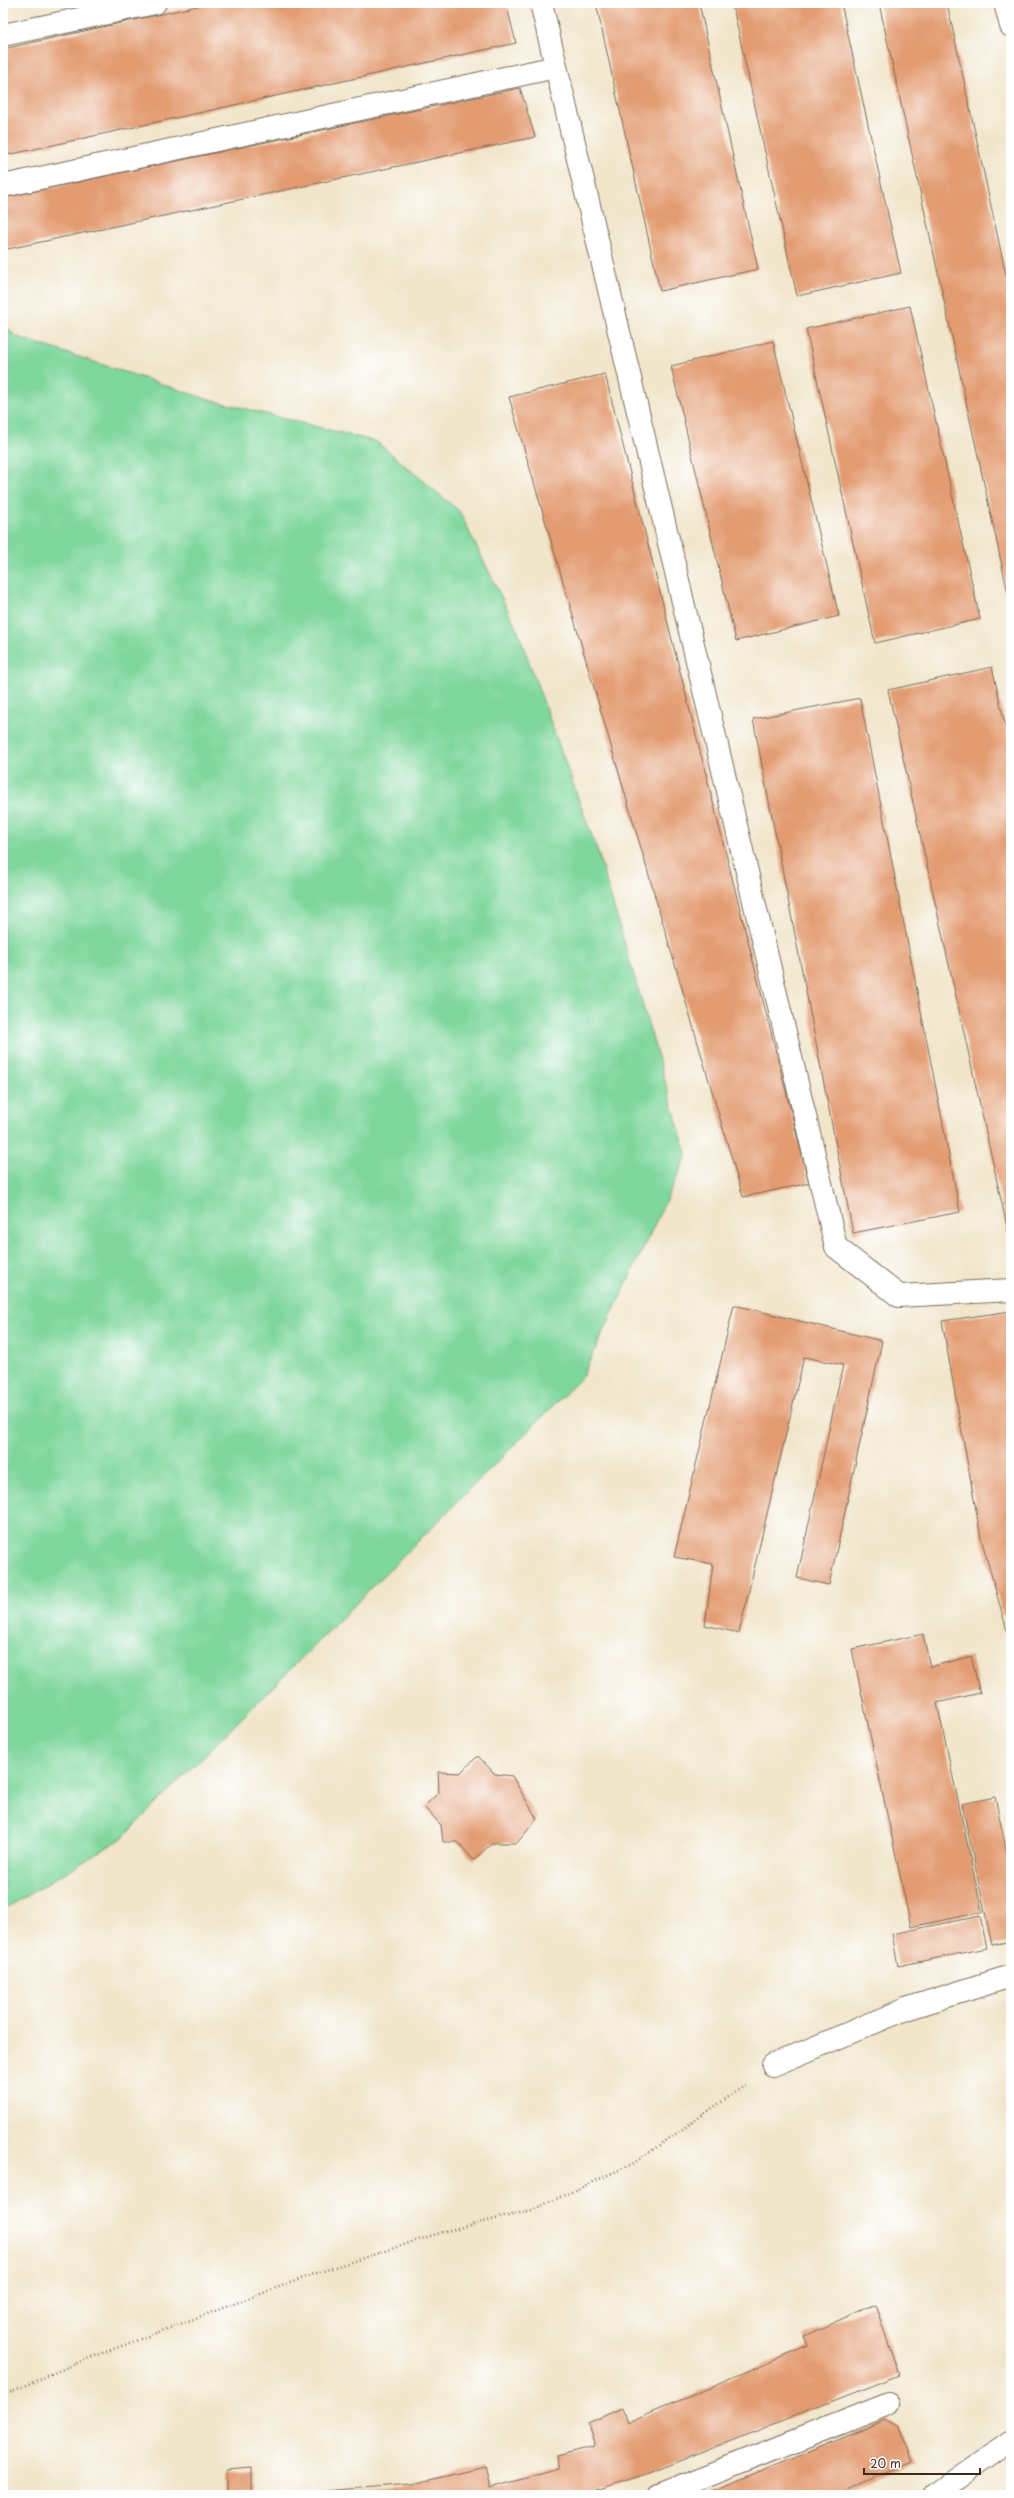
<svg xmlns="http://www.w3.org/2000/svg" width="1014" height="2498" viewBox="0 0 1014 2498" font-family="'Playpen Sans',sans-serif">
  <rect width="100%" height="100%" fill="#fff"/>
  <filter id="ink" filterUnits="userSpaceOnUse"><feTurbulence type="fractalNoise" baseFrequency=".025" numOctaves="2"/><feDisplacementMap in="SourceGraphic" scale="8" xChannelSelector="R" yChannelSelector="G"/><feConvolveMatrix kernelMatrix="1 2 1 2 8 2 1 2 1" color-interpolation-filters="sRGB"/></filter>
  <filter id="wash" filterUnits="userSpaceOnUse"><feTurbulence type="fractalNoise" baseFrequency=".012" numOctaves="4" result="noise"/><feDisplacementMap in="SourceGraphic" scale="16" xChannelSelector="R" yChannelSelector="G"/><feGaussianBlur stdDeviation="0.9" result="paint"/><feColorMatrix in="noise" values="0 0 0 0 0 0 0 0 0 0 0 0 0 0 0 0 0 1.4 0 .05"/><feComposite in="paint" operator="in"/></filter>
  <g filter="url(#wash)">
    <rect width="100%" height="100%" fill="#f1e5ca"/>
    <!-- green -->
    <path fill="#7fd79d" stroke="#5d805e" d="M3 322 15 336 207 399 377 442 459 511 517 629 598 853 687 1156 582 1377 121 1839 3 1910Z"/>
    <g id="blocks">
      <!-- building -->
      <path fill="#e39b71" d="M211 3H506L516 43 3 156V49Z
        M596 3H699L758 269 660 291Z
        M732 3H841L901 273 797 296Z
        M879 3H947L1011 298V607Z
        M520 88 535 137 3 250V198Z
        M910 306 980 619 875 643 806 329Z
        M773 341 839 616 736 641 671 366Z
        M605 374 809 1183 743 1197 509 397Z
        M992 667 1011 751 1010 1240 888 690Z
        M860 698 960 1212 853 1233 753 719Z
        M734 1305 882 1341 829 1585 797 1578 843 1365 804 1357 739 1633 705 1625 713 1564 674 1557Z
        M1011 1311V1645L981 1538 942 1321Z
        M923 1634 930 1667 971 1656 980 1693 937 1703 982 1912 911 1927 852 1649Z
        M478 1756 495 1774 512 1776 537 1819 517 1843H492L474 1860 457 1842H443L441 1825 424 1807 439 1792 438 1772 460 1773Z
        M995 1797 1011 1872V1941L992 1945 962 1804Z
        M980 1916 987 1948 898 1966 892 1934Z
        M875 2304 899 2375 652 2472 581 2495H272L412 2484 485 2467 490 2488 559 2469 556 2456 596 2446 588 2423 622 2408 627 2423 808 2346 804 2336Z
        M886 2420 899 2427 912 2461 835 2495H705Z
        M252 2468V2495H226V2470Z"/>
    </g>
  </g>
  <g filter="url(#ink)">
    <use href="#blocks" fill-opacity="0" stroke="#7b6b5a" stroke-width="1"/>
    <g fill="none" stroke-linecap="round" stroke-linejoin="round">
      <defs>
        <path id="minor" d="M541 3 836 1247 899 1296 1011 1290
          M1005 3 1011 26
          M3 35 155 3
          M3 186 556 67
          M773 2065 906 2009 1011 1976
          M659 2495 889 2404
          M934 2495 1011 2441"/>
      </defs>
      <!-- minor casing -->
      <use href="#minor" stroke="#7b6b5a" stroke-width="24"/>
      <!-- path -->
      <path stroke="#7b6b5a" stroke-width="2.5" stroke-dasharray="1 3" stroke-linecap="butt" d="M3 2395 84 2360 314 2274 446 2231 532 2210 634 2163 747 2084"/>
      <!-- minor -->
      <use href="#minor" stroke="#fff" stroke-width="22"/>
    </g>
  </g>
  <!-- margin -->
  <rect width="1014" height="2498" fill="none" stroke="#fff" stroke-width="16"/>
  <!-- scale -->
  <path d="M864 2468v6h116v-6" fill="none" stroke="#3b2a1e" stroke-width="2"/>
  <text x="870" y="2468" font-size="12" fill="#3b2a1e" stroke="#ffffff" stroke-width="3" paint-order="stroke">20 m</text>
</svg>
